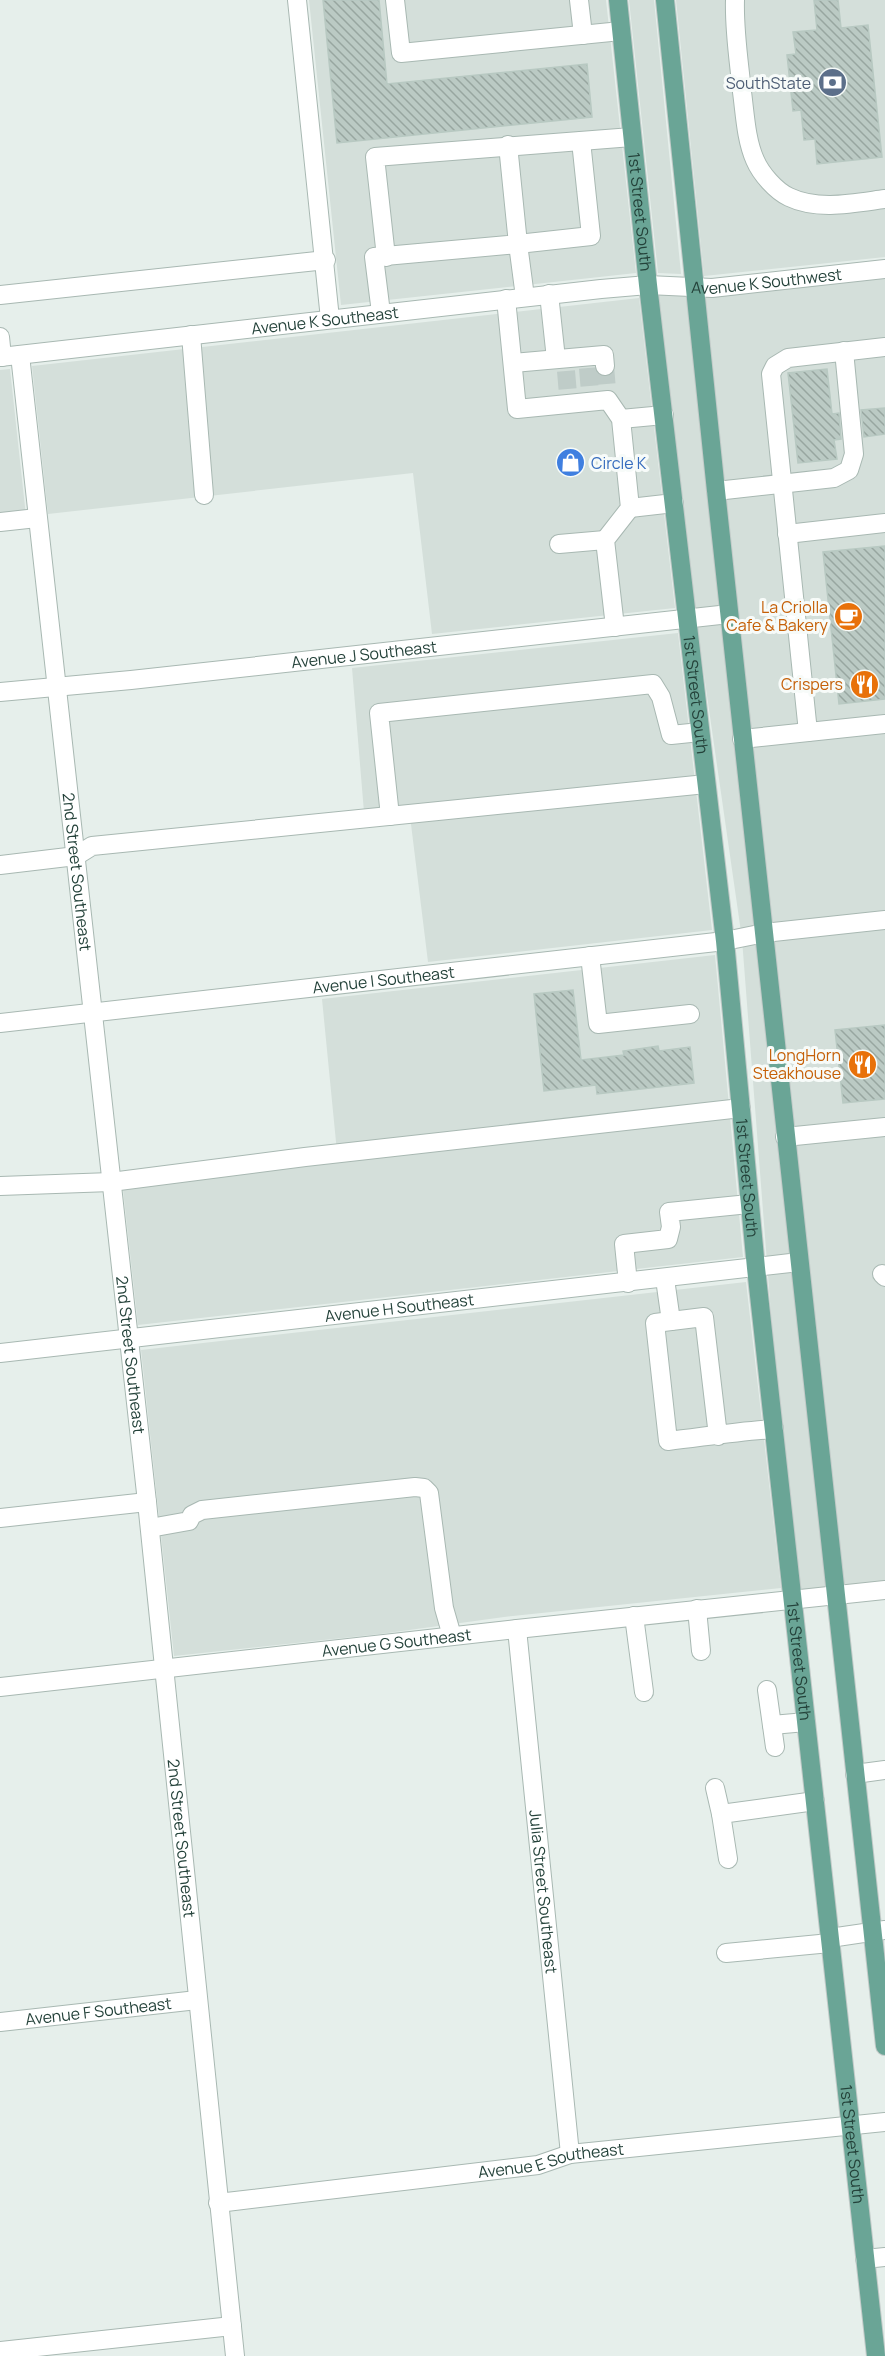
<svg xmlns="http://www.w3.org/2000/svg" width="885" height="2356" viewBox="0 0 885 2356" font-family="Manrope,sans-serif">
  <defs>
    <pattern id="building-back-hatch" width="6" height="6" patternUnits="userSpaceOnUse" patternTransform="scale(1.5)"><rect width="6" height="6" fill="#bbcac4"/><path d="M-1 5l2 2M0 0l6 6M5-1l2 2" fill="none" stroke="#98a6a0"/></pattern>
  </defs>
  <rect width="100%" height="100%" fill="#e6efeb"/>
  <!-- built -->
  <path fill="#d4dfda" d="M309 0H606L636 273 341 305Z
    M629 0H654L681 274 658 273Z
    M676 0H885V257L704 276Z
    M885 269V1590L793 1599 742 939 648 285Z
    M639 298 675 608 432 634 413 473 48 514 32 366Z
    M10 369 26 516 0 519V370Z
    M678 633 712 930 428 962 409 808 364 812 352 668Z
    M715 955 743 1257 138 1325 121 1172 337 1152 322 999Z
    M746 1282 781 1588 504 1617 380 1634 174 1656 141 1350Z"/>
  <!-- building -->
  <path fill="url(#building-back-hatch)" stroke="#b8c9c2" stroke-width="1.5" d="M323 0H379L387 84 587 64 592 117 337 143Z
    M814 0H838L841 28 868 25 882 157 817 164 815 139 804 140 801 110 793 111 787 55 796 54 793 32 817 30Z
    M827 369 832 414 839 413 841 439 834 440 837 459 798 463 788 373Z
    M885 408V434L864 437 861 410Z
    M885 546V699L839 704 823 552Z
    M573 990 581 1060 624 1055 623 1051 658 1046 659 1051 690 1047 694 1083 597 1094 596 1085 544 1091 534 994Z
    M885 1025V1099L843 1103 835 1030Z"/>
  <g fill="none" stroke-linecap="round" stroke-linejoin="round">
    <!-- minor-tunnel -->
    <path stroke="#bfccc8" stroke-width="18" stroke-dasharray="18 9" stroke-linecap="butt" d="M605 366 607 390
      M588 368 590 392
      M566 371 568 394"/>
    <defs>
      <g id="minor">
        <path d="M297 0 330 319"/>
        <path d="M395 0 401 53 621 31"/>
        <path d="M579 0 583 35"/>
        <path d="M735 0C734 31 739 61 742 92 745 114 746 140 755 160 761 174 776 191 789 197 818 211 855 203 885 199"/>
        <path d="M386 257 375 157 632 137"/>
        <path d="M549 294 556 359"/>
        <path d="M0 295 326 260"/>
        <path d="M525 297 518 244 591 236 581 141"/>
        <path d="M506 299 517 409 608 400 621 419 630 508 605 540 615 627"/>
        <path d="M381 313 374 257 518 244 508 145"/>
        <path d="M191 335 204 495"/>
        <path d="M0 337 2 357"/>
        <path id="s1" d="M20 355 147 1502 235 2356"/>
        <path id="s2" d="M0 357 601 289 648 285 712 288 885 269"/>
        <path d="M513 363 604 355 605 366"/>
        <path d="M621 419 664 415"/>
        <path d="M716 491 834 478 849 470 854 454 844 351"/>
        <path d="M630 508 674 503"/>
        <path d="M0 522 37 518"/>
        <path d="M787 534 885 523"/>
        <path d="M559 544 605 540"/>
        <path id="s3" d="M0 692 131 680 729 614"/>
        <path d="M808 732 771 374 775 366 788 358 885 347"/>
        <path d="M742 739 885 724"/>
        <path d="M390 816 379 713 653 684 661 697 671 735 700 732"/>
        <path d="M0 865 76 856 92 846 706 784"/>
        <path d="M590 956 598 1024 690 1014"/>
        <path id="s4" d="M0 1023 725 941 764 933 885 920"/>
        <path d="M785 1137 885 1127"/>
        <path d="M0 1186 111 1182 305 1157 741 1108"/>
        <path d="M882 1274 885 1277"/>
        <path d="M665 1279 671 1321"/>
        <path d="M628 1283 624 1244 668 1239 671 1227 669 1212 749 1204"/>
        <path id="s5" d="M0 1353 799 1262"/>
        <path d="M718 1436 704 1317 655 1323 668 1441C703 1437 738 1431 774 1429"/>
        <path d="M0 1518 147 1502"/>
        <path d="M150 1528 189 1521 192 1515 202 1510 415 1487 424 1488 429 1493 444 1608 452 1636"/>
        <path d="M697 1609 701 1651"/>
        <path d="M634 1616 644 1692"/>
        <path id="s6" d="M517 1629 570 2154"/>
        <path id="s7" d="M0 1687 517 1629 885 1590"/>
        <path d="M767 1690 775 1747"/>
        <path d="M772 1725 806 1722"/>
        <path d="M855 1774 885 1770"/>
        <path d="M715 1788 721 1814"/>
        <path d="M728 1859 721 1814 815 1801"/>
        <path d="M830 1938 885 1930"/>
        <path d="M726 1953 830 1943"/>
        <path id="s8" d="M0 2022 197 2000"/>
        <path id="s9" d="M218 2203 538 2165 570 2154 885 2122"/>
        <path d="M865 2259 885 2257"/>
        <path d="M0 2351 232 2326"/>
      </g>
      <g id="major">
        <path id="s10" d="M618 0 648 285 725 941 756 1268 876 2356"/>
        <path d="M665 0 716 491 885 2046"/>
      </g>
    </defs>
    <!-- minor casing -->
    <use href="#minor" stroke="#a8b8b2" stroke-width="20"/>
    <!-- major casing -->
    <use href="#major" stroke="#c2cac8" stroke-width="20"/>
    <!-- minor -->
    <use href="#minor" stroke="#fff" stroke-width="18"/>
    <!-- major -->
    <use href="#major" stroke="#6aa596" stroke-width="18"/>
  </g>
  <!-- icons -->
  <defs>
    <symbol id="bank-disc" viewBox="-11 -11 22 22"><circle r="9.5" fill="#5c6f8a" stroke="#f7fbf9"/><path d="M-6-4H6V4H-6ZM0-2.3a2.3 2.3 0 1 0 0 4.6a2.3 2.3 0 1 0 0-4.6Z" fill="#fff"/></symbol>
    <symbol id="shop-disc" viewBox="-11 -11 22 22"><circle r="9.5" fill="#3f7fe0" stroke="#f7fbf9"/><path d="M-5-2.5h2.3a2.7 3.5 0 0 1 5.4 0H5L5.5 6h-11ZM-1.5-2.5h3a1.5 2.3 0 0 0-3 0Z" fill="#fff"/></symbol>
    <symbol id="cafe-disc" viewBox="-11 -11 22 22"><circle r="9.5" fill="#e8710a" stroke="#f7fbf9"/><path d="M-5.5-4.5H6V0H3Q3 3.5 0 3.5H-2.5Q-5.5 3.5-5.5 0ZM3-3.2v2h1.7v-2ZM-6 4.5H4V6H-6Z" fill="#fff"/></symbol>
    <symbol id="restaurant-disc" viewBox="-11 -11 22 22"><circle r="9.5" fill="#e8710a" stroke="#f7fbf9"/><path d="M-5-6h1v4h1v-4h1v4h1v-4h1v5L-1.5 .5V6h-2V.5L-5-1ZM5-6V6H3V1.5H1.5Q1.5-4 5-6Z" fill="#fff"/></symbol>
  </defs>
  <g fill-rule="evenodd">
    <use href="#bank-disc" x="816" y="66" width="33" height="33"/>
    <use href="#shop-disc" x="554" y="446" width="33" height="33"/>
    <use href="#cafe-disc" x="832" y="600" width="33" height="33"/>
    <use href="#restaurant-disc" x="848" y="668" width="33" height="33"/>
    <use href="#restaurant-disc" x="846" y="1048" width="33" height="33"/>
  </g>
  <g text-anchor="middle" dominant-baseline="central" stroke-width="6" stroke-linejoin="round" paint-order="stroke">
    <!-- service labels -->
    <g font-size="16" fill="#4e5e75" stroke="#f7fbf9" text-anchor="end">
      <text x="811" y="83">SouthState</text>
    </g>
    <!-- street labels -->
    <g font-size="16" fill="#24423a" stroke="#f7fbf9">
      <text stroke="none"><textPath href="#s10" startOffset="213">1st Street South</textPath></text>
      <text stroke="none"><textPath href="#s2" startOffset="771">Avenue K Southwest</textPath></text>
      <text stroke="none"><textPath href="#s2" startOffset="327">Avenue K Southeast</textPath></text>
      <text stroke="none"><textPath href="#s3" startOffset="366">Avenue J Southeast</textPath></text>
      <text stroke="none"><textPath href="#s10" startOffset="699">1st Street South</textPath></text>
      <text stroke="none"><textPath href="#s1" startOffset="520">2nd Street Southeast</textPath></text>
      <text stroke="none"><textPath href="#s4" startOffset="386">Avenue I Southeast</textPath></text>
      <text stroke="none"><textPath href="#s10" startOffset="1185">1st Street South</textPath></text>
      <text stroke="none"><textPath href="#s5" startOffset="402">Avenue H Southeast</textPath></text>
      <text stroke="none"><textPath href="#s1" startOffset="1006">2nd Street Southeast</textPath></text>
      <text stroke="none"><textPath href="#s7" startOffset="399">Avenue G Southeast</textPath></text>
      <text stroke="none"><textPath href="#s10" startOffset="1671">1st Street South</textPath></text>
      <text stroke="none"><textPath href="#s1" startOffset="1492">2nd Street Southeast</textPath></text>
      <text stroke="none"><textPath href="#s6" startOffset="264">Julia Street Southeast</textPath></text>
      <text stroke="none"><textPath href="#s8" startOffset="99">Avenue F Southeast</textPath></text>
      <text stroke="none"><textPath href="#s10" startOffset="2157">1st Street South</textPath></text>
      <text stroke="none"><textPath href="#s9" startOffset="336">Avenue E Southeast</textPath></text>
    </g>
    <!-- shop labels -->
    <g font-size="16" fill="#366cbe" stroke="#f7fbf9" text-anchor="start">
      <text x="591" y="463">Circle K</text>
    </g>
    <!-- food labels -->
    <g font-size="16" fill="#c56008" stroke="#f7fbf9" text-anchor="end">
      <text x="828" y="607">La Criolla<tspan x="828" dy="18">Cafe &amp; Bakery</tspan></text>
      <text x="843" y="684">Crispers</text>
      <text x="841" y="1055">LongHorn<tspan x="841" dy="18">Steakhouse</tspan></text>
    </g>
  </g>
</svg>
